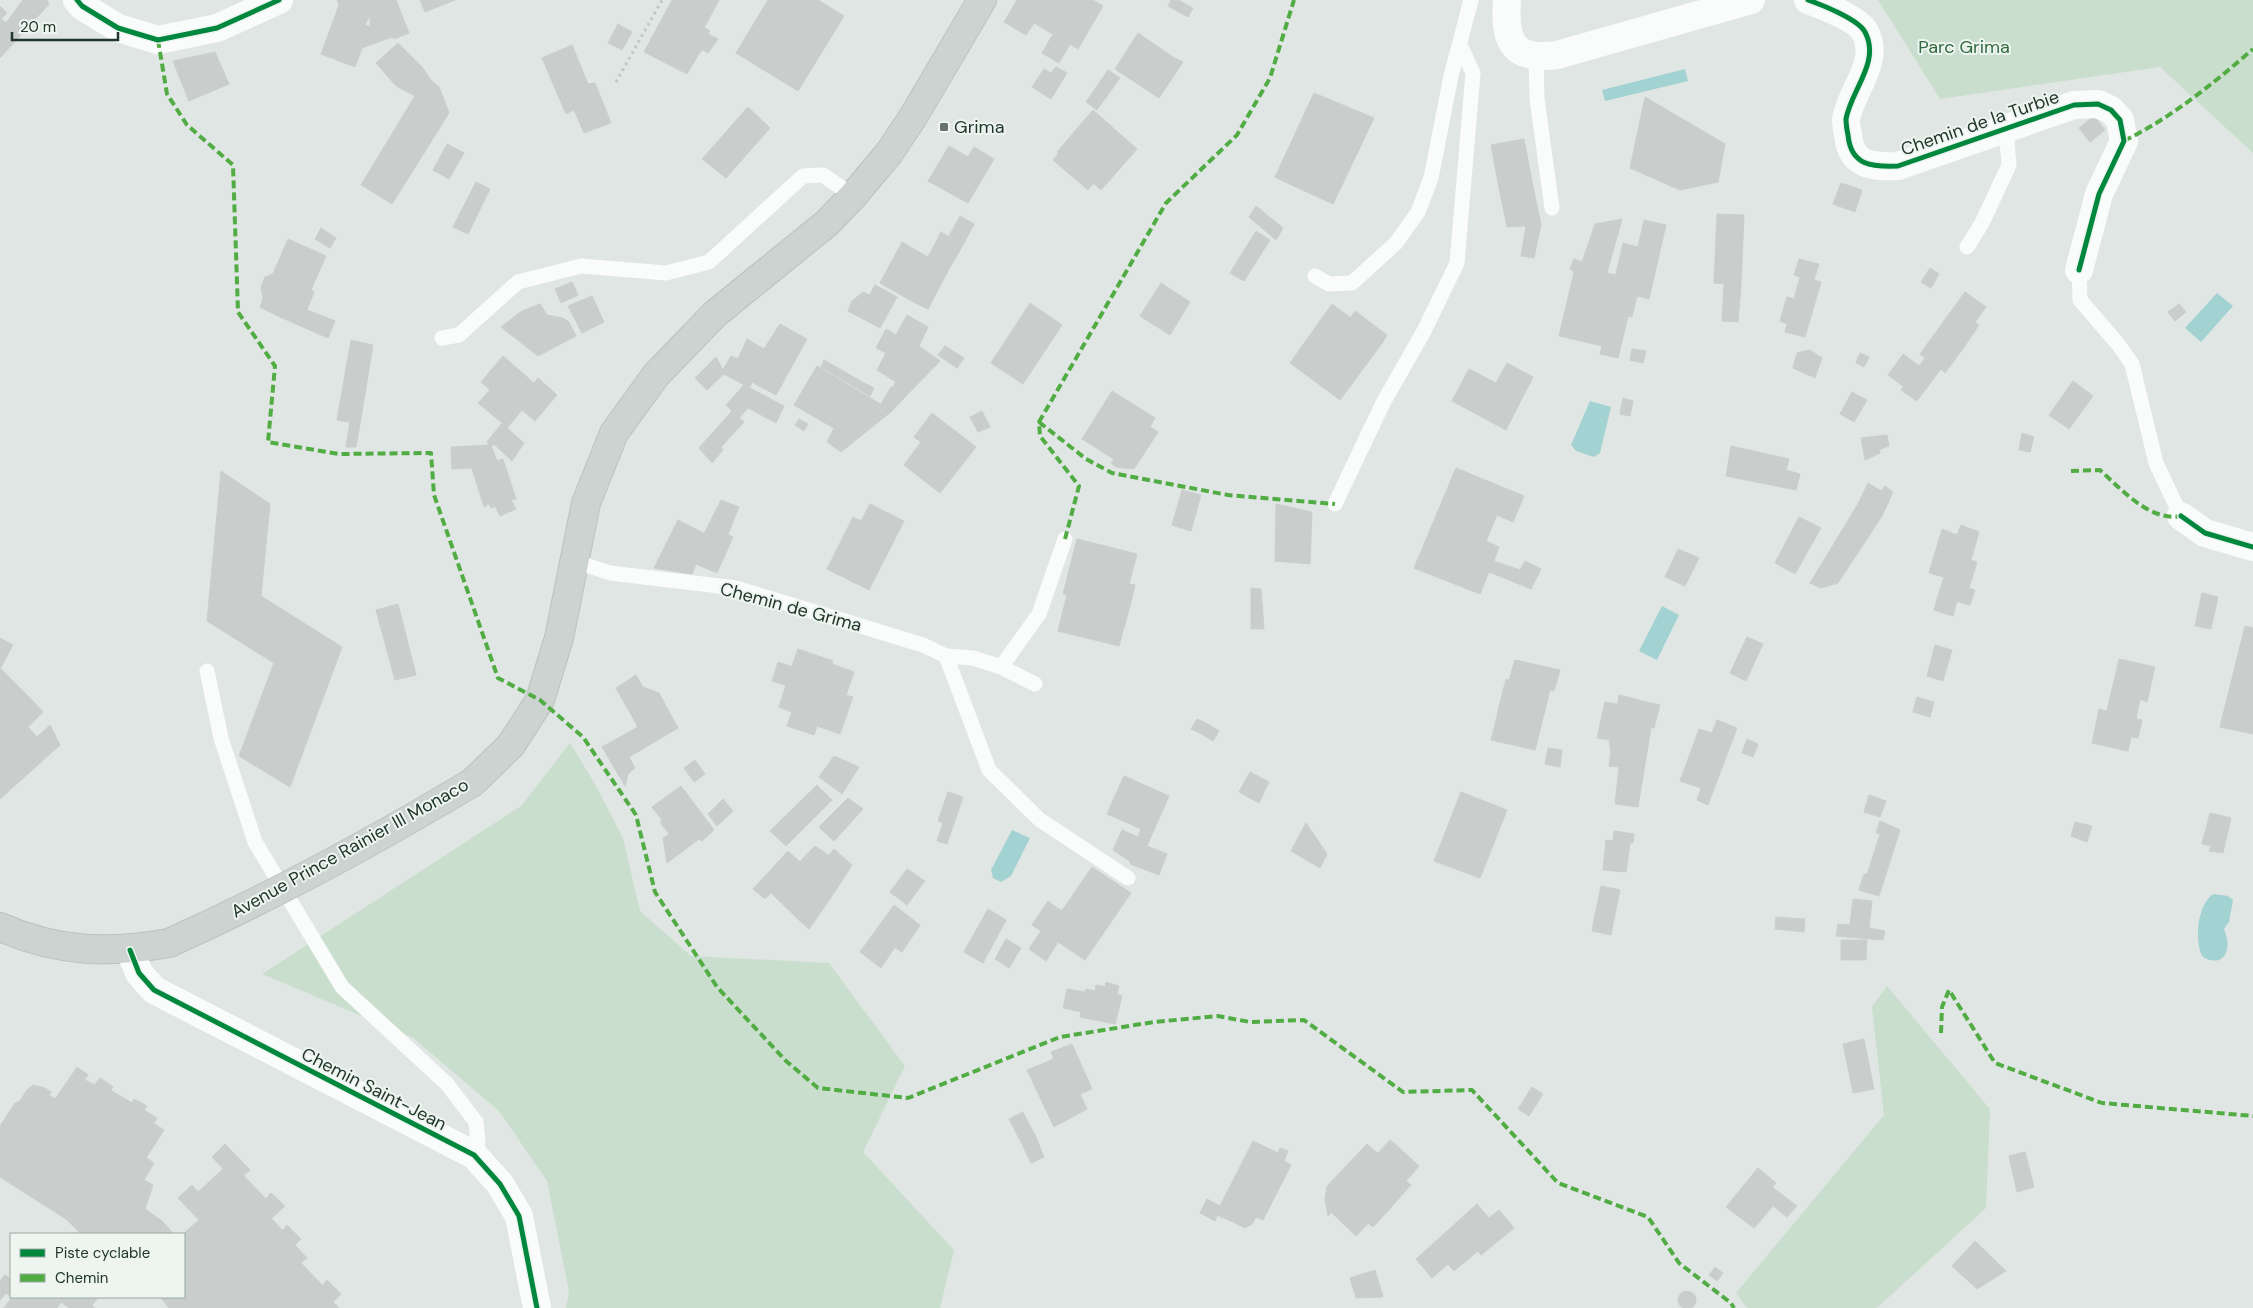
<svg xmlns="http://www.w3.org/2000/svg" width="2253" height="1308" viewBox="0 0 2253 1308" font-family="'DM Sans',sans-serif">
  <rect width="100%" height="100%" fill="#e0e6e3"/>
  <!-- green -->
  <path fill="#cadece" d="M1878 0H2253V153L2160 67 1940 99Z
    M570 743 595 784 623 838 640 911 691 956 829 963 905 1066 863 1152 954 1250 940 1308H566L569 1292 547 1181 499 1111 412 1037 262 974 521 806Z
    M1887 986 1990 1109 1986 1208 1877 1308H1747L1736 1293 1884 1115 1872 1007Z"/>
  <!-- water -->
  <path fill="#a3d2d2" d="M1685 69 1688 81 1605 101 1602 90Z
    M2217 293 2233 306 2201 342 2185 328Z
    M1590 401 1611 407 1600 453 1594 457 1576 451 1571 445Z
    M1662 606 1679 615 1657 660 1639 651Z
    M1012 830 1030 838 1011 876 1001 882 993 878 991 870Z
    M2214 894 2228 896 2233 900 2229 922 2224 929C2226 935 2229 942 2227 949 2225 963 2211 963 2202 956 2194 940 2198 902 2214 894Z"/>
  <!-- building -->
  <path fill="#c9cecc" stroke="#c9cfcc" d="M23 0H47L49 4 0 58V6L7 13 1 19 6 23Z
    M337 0H365L370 15 339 5Z
    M365 0H396L409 33 394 39 370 15Z
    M420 0H455L425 12Z
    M672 0H709L696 23 710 31 708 34 718 39 708 53 703 50 700 52 687 74 644 52Z
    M709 0H719L704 28 696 23Z
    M768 0H818L844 16 798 91 736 53Z
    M1017 0H1093L1103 6 1078 49 1034 23 1026 35 1004 22Z
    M1171 0H1178L1193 8 1188 17 1168 6Z
    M339 5 370 15 365 25 370 27 355 67 321 54Z
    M370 15 392 37 362 48 370 27Z
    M618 24 632 32 622 50 608 43Z
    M1138 33 1173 57 1150 92 1115 69Z
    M1053 34 1070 44 1059 63 1042 53Z
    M398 43 423 68 396 86 376 63Z
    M572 45 588 84 595 83 611 123 584 133 574 110 566 114 542 58Z
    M215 52 229 84 189 101 173 61Z
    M1173 57 1183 62 1159 98 1150 92Z
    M1056 67 1067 73 1051 99 1032 87 1044 69 1051 73Z
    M423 68 430 79 439 87 449 113 419 161 387 142 415 96 396 86Z
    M1108 70 1120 78 1097 110 1086 102Z
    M1314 93 1326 98 1285 182 1275 177Z
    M1645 97 1725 144 1718 182 1680 190 1630 168Z
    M1326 98 1374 118 1333 204 1285 182Z
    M748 107 770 128 726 178 702 159Z
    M1093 110 1137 149 1101 190 1057 152Z
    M2094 116 2105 130 2090 142 2079 128Z
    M1524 139 1532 181 1499 188 1491 145Z
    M387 142 419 161 392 204 361 185Z
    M447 144 464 153 449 179 433 170Z
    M949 146 968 157 974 147 994 159 968 203 928 181Z
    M1059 153 1093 184 1088 190 1053 160Z
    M1532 181 1541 225 1507 227 1499 188Z
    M476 182 490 189 468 234 453 227Z
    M1841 183 1862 190 1855 212 1833 204Z
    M1256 206 1283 228 1276 240 1249 217Z
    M1717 214 1744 215 1741 285 1714 283Z
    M960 216 974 224 963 245 949 236Z
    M1622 219 1607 273 1589 269 1585 284 1572 281 1574 271 1570 269 1574 259 1582 262 1595 224Z
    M1644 220 1666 225 1649 299 1637 296 1632 317 1628 316 1618 358 1600 354 1602 346 1581 341 1584 329 1575 327 1585 284 1612 291 1623 243 1638 247Z
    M1541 225 1534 258 1521 256 1526 226Z
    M321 228 336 238 330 248 315 239Z
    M1256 231 1270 240 1244 281 1230 273Z
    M941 232 963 245 949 269 928 257Z
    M288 239 295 242 280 276 273 274Z
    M295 242 326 256 311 290 314 292 307 310 335 321 328 338 280 317 284 308 263 298 261 287 265 277 273 274 280 276Z
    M902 242 938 263 915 303 880 283Z
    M1799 259 1819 264 1814 280 1821 282 1805 337 1785 332 1787 324 1780 321 1787 297 1794 299 1800 277 1794 275Z
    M938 263 949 269 928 309 915 303Z
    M1930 268 1939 274 1931 288 1921 282Z
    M1589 269 1616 275 1612 291 1585 284Z
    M1572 281 1585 284 1575 327 1584 329 1581 341 1559 336Z
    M572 282 578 295 561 303 555 289Z
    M1161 283 1190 302 1170 335 1140 316Z
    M1724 283 1741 285 1738 322 1722 321Z
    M875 285 897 297 890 310 868 298Z
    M863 292 870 295 868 298 890 310 880 328 848 311 852 301Z
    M1965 292 1986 307 1975 322 1979 325 1962 350 1957 347 1941 369 1920 354Z
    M592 296 604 322 582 333 568 306Z
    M263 298 284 308 280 317 260 307Z
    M1030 303 1062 325 1023 384 991 363Z
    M540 304 547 315 563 318 569 322 576 336 538 356 501 327 522 311Z
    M1332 304 1383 342 1340 400 1290 363Z
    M2179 304 2186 312 2175 321 2168 312Z
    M1355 311 1387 335 1383 342 1350 318Z
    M907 315 928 327 919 346 940 361 906 396 892 388 896 382 877 370 886 353 876 348 886 329 896 335Z
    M780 324 807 339 776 395 752 382 750 388 724 374 707 390 695 378 716 357 723 370 731 356 738 359 747 339 764 349Z
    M351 340 373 345 360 424 337 420Z
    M945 346 964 358 957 368 938 355Z
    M1957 347 1962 350 1945 373 1941 369Z
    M1632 349 1646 351 1643 363 1630 360Z
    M1810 350 1822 358 1815 378 1793 368 1797 353Z
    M1860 353 1869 357 1864 367 1856 363Z
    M1903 354 1919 366 1904 387 1888 375Z
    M503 356 534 383 538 378 557 395 535 421 522 410 507 428 524 443 512 461 495 445H489L487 442 502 423 478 403 490 390 481 382Z
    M1925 358 1941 369 1917 401 1901 390Z
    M824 360 864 383 860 390 821 367Z
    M1507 363 1533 377 1506 430 1452 401 1469 369 1496 383Z
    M817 366 892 411 841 452 830 444 837 430 794 405Z
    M2073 381 2093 396 2069 429 2049 415Z
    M864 383 874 388 870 396 860 390Z
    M744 385 784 406 776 423 748 408 739 418 726 405Z
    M891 387 906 396 892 411 881 404Z
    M1112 391 1155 418 1150 427 1158 432 1134 469 1116 467 1111 463 1114 459 1082 439Z
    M1852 392 1867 400 1854 422 1840 414Z
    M1623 398 1633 401 1630 416 1620 414Z
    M732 411 744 422 721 447 723 450 712 463 699 448Z
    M982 411 990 427 978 432 970 417Z
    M932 413 976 447 940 493 904 465 921 442 914 437Z
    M799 419 808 424 804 431 795 425Z
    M350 422 360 424 356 447H346Z
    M834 428 837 430 830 444 827 442Z
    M2022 433 2034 437 2030 452 2019 450Z
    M1887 435 1889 446 1880 449V453L1865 460 1861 438Z
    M491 445 497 461 503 459 516 499 511 500 516 509 500 516 495 506 491 508 489 504 484 507 472 468 452 469 451 447Z
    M1731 446 1767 454 1764 467 1729 459Z
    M1767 454 1789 459 1781 487 1726 476 1729 459 1764 467Z
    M1456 468 1524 496 1513 522 1497 515 1486 541 1499 547 1494 561 1520 570 1525 561 1541 569 1531 589 1489 572 1480 594 1414 568Z
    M1786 470 1800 474 1796 490 1781 487Z
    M221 471 270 504 261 596 342 647 290 787 239 756 274 663 207 621Z
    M1868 483 1881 491 1885 486 1893 492 1882 516 1838 583 1821 588 1810 583 1858 504Z
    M1182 490 1201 495 1191 531 1172 525Z
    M721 500 739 507 728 535 713 528 709 536 704 534Z
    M870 504 904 521 869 590 827 569 853 517 861 521Z
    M1276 504 1312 512 1310 564 1275 561Z
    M1799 517 1821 528 1795 574 1775 563Z
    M678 520 709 536 713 528 733 537 717 573 696 564 692 574 654 568Z
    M1961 525 1979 532 1971 560 1977 562 1969 588 1975 590 1970 605 1938 596 1944 577 1929 573 1942 529 1957 535Z
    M1077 539 1137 554 1129 584 1125 583 1121 600 1131 602 1119 646 1058 631 1067 595 1063 594Z
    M1678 549 1699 558 1685 586 1665 577Z
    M1125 583 1135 585 1131 602 1121 600Z
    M1251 588 1261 589 1264 629H1251Z
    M2202 593 2218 597 2211 629 2195 626Z
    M1938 596 1957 601 1953 616 1934 610Z
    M398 604 416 675 395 680 376 610Z
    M2245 626 2253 628V734L2220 727Z
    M1747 637 1763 644 1746 681 1730 673Z
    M0 638 13 645 0 669Z
    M1935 645 1952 650 1943 681 1927 676Z
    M798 649 833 661 827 678 792 666Z
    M2119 659 2155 667 2147 702 2140 699 2136 719 2142 720 2138 738 2131 737 2128 751 2092 743 2099 709 2107 711Z
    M1515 660 1560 670 1554 691 1550 690 1535 750 1491 740 1506 679 1509 680Z
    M778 662 827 678 832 664 854 672 846 695 853 697 840 734 817 726 814 735 787 726 799 690 772 681Z
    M0 668 30 698 19 709 32 723 28 727 37 737 50 725 60 745 0 799Z
    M636 675 643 687 659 693 678 728 629 757 635 768 628 774 625 786 602 747 638 727 616 688Z
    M786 685 799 690 792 712 779 707Z
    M1619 695 1643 701 1637 724 1651 728 1638 807 1615 804 1619 767 1609 766 1611 752 1609 740 1613 734Z
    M1917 697 1934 702 1930 717 1913 712Z
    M30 698 43 712 32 723 19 709Z
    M1643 701 1660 705 1654 728 1637 724Z
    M1605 702 1617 704 1613 734 1609 740 1597 738Z
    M1197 719 1206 723 1200 733 1191 729Z
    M1717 720 1737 728 1708 805 1697 800 1701 788 1680 781 1699 729 1712 733Z
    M1206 723 1219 731 1213 741 1200 733Z
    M1747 739 1758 744 1753 757 1742 753Z
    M1548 748 1562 750 1560 767 1545 764Z
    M834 756 859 767 842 794 819 777Z
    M695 760 705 774 694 782 684 768Z
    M1250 772 1269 782 1259 803 1239 792Z
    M1124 776 1131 779 1114 817 1107 814Z
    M1131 779 1169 796 1147 846 1167 854 1159 875 1130 864 1131 862 1113 850 1122 830 1138 837 1141 829 1114 817Z
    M817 785 832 800 786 846 770 831Z
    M681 786 714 830 702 841 699 839 667 863 663 838 669 834 660 822 662 820 652 807Z
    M948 792 963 797 947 844 937 841 943 823 938 821Z
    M1461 792 1507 810 1480 878 1434 861Z
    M1869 795 1886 801 1880 817 1864 812Z
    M848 798 863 809 834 841 819 827Z
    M723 799 733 811 717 826 708 814Z
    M2210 813 2231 818 2223 853 2209 851 2211 846 2202 844Z
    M1880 821 1900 830 1894 849 1887 847 1890 837 1876 833Z
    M2075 822 2092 826 2087 842 2071 836Z
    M1306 823 1327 854 1320 868 1291 851Z
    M1614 831 1634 834 1633 843 1613 841Z
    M1880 834 1890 837 1887 847 1894 849 1879 896 1859 890 1864 874 1867 875Z
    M1606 840 1630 843 1626 872 1603 870Z
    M815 846 824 852 816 861 808 853Z
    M834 849 852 865 836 890 811 866 816 861 821 864Z
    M788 851 800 862 765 899 753 889Z
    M824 852 829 856 821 864 816 861Z
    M808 853 816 861 811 866 836 890 814 922 806 914 800 921 771 893Z
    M1092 867 1131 893 1085 960 1058 942 1046 961 1029 949 1041 931 1046 934Z
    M907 869 925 881 907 905 890 892Z
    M1601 886 1620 890 1614 919 1595 915Z
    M1853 899 1872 901 1869 928 1885 931 1883 940 1836 936 1838 924 1850 925Z
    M1048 901 1057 908 1041 931 1032 925Z
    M894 905 920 925 902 952 895 947 881 968 860 952Z
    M1057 908 1062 911 1046 934 1041 931Z
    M988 909 1006 920 983 963 964 952Z
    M806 914 814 922 809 929 800 921Z
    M1595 915 1614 919 1611 935 1592 931Z
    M1776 917 1805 919 1804 932 1775 929Z
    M1006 939 1021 948 1009 968 995 959Z
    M1841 940H1867L1866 960H1841Z
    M1106 982 1119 986 1117 994 1122 996 1115 1024 1080 1017 1086 989 1095 991 1096 985 1105 987Z
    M1067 989 1085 992 1081 1012 1063 1008Z
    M1864 1039 1874 1089 1853 1093 1843 1044Z
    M1072 1044 1092 1089 1080 1094 1087 1109 1054 1127 1027 1070 1054 1059 1051 1052Z
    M77 1067 88 1075 83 1082 71 1076Z
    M71 1076 83 1082 85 1080 95 1085 97 1082 144 1110 141 1115 164 1130 146 1158 154 1163 144 1180 153 1185 145 1209 162 1221 174 1234H81L66 1219 0 1177V1143L22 1134 45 1088 51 1092 49 1095 55 1099Z
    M100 1078 113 1087 111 1090 97 1082Z
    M33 1085 45 1088 22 1134 0 1143V1126L15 1103 20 1101 27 1090Z
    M1532 1087 1543 1094 1529 1116 1518 1109Z
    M134 1099 147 1106 144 1110 132 1103Z
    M144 1110 157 1118 153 1124 141 1115Z
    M1023 1112 1035 1135 1021 1142 1009 1119Z
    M1035 1135 1044 1157 1031 1163 1021 1142Z
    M1390 1140 1395 1144 1383 1158 1378 1153Z
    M1253 1141 1278 1153 1280 1148 1288 1151 1284 1161 1291 1165 1263 1220 1256 1217 1252 1224 1236 1217 1233 1222 1217 1215 1215 1221 1200 1213 1207 1199 1220 1206Z
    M225 1144 250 1170 236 1182 212 1157Z
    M1367 1144 1383 1158 1395 1144 1419 1166 1406 1181 1411 1185 1386 1213 1382 1209 1356 1236 1332 1213 1343 1201 1327 1186Z
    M2025 1152 2034 1187 2017 1192 2009 1156Z
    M1758 1168 1776 1183 1770 1190 1773 1192 1767 1201 1773 1206 1754 1228 1726 1207Z
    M223 1169 236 1182 243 1175 267 1200 260 1206 283 1231 276 1239 288 1251 281 1257 292 1269 300 1262 324 1287 316 1294 329 1306 327 1308H169L160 1297H184L183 1234 199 1220 178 1198 192 1185 198 1192Z
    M1327 1186 1343 1201 1328 1216 1325 1199Z
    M1772 1187 1797 1206 1787 1217 1767 1201 1773 1192 1770 1190Z
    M271 1193 285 1206 271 1219 260 1206Z
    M1477 1204 1489 1218 1499 1210 1514 1228 1481 1255 1478 1251 1454 1271 1448 1264 1432 1278 1416 1259Z
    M1382 1209 1386 1213 1373 1227 1368 1223Z
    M1236 1217 1252 1224 1245 1228 1233 1222Z
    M287 1225 301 1239 288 1251 276 1239Z
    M1975 1241 2006 1271 1977 1289 1952 1266Z
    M295 1245 307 1258 292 1269 281 1257Z
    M1715 1267 1723 1273 1717 1281 1709 1275Z
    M1375 1270 1383 1297 1356 1298 1350 1278Z
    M5 1275 11 1279 12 1297 0 1289V1281Z
    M327 1280 341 1294 333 1302 339 1308H327L329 1306 316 1294Z
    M0 1289 6 1293 0 1300Z
    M1678 1300a9 9 0 1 1 18 0a9 9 0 1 1-18 0Z
    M12 1297H98L92 1306 95 1308H69L61 1302 57 1308H4Z"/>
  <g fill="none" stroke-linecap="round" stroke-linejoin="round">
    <defs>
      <path id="primary" d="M473 782 511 745 540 700 559 638 586 503 614 433 656 375 715 314 827 223 853 196 889 153 913 117 982 0
        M0 927C57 952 108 954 169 943"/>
    </defs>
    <!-- primary casing -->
    <use href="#primary" stroke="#bbc3bf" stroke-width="30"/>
    <!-- path -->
    <path stroke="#bfc7c3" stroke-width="3" stroke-dasharray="2.5 4" stroke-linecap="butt" d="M616 82 662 0"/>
    <!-- lane -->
    <path stroke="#fafbfb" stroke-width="15" d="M1536 58 1537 99 1552 208
      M1967 247 1982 223 2009 165 2006 129
      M2079 270 2080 300 2118 344 2132 364 2156 463 2181 516
      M1315 276 1329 284 1352 283 1396 243 1418 212 1431 178 1451 76 1471 0
      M442 338 459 335 518 282 581 266 666 273 709 262 803 176 823 175 853 196
      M1335 504 1383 403 1424 331 1457 263 1473 73 1460 45
      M574 561 610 573 736 588 923 645 946 656 973 658 1001 667 1035 684
      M946 656 989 770 1040 820 1128 878
      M1001 667 1039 614 1065 539
      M207 671 221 738 255 842 342 987 447 1084 476 1122 478 1142 474 1155"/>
    <!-- street -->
    <path stroke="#fafbfb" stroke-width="28" d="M77 0 82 6 118 28 158 40 217 28 279 0
      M1507 0C1504 41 1512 61 1557 55L1751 0
      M1808 0C1822 5 1858 19 1865 32 1881 62 1851 90 1846 119 1846 124 1847 130 1848 135 1851 166 1872 167 1898 166L2074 105 2098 104 2111 110 2120 120 2124 141 2099 194 2079 270
      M2181 516 2205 533 2253 547
      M130 950 139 973 154 990 474 1155 500 1184 519 1216 537 1308"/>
    <!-- primary -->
    <use href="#primary" stroke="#ccd3d0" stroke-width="28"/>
    <defs>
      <path id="primary-bridge" d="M169 943C273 896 375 841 473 782"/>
    </defs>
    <!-- primary-bridge casing -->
    <use href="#primary-bridge" stroke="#bbc3bf" stroke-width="30" stroke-linecap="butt"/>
    <!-- primary-bridge -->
    <use href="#primary-bridge" stroke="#ccd3d0" stroke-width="28"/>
    <!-- quiet -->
    <path stroke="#52ac44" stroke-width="4" stroke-dasharray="8 4" stroke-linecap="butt" d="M158 40 167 94 187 125 233 165 238 312 275 366 268 442 339 454 431 453 434 495 498 678 540 700 583 737 636 815 655 892 717 987 786 1061 818 1088 908 1098 1060 1037 1154 1022 1218 1016 1250 1022 1304 1020 1403 1092 1472 1090 1558 1183 1648 1217 1679 1263 1731 1303 1734 1308
      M2124 141C2172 117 2213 84 2253 49
      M1039 422 1086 459 1112 473 1228 495 1335 504
      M2071 471 2100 470C2121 489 2150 522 2181 516
      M1065 539 1079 486 1040 436 1039 422 1166 203 1237 135 1270 78 1294 0
      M1941 1033 1942 1007 1949 990 1995 1063 2102 1103 2253 1116"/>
    <defs>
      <path id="cycleway" d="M77 0 82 6 118 28 158 40 217 28 279 0
        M1808 0C1822 5 1858 19 1865 32 1881 62 1851 90 1846 119 1846 124 1847 130 1848 135 1851 166 1872 167 1898 166L2074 105 2098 104 2111 110 2120 120 2124 141 2099 194 2079 270
        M2181 516 2205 533 2253 547
        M130 950 139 973 154 990 474 1155 500 1184 519 1216 537 1308"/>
    </defs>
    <!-- cycleway casing -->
    <use href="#cycleway" stroke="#eef5f0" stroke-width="8"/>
    <!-- cycleway -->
    <use href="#cycleway" stroke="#00873e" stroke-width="5"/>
  </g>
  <!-- markers -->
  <rect fill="#64746d" stroke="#eef5f0" stroke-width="2" x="939" y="122" width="10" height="10" rx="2.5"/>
  <g text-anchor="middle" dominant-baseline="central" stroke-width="4" stroke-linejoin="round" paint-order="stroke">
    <!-- park labels -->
    <g font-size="18" fill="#2f693d" stroke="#eef5f0">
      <text x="1964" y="47">Parc Grima</text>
    </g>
    <!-- street labels -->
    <g font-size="18" fill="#21362d" stroke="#eef5f0">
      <text transform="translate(1980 123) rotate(-19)">Chemin de la Turbie</text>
      <text transform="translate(791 607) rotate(15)">Chemin de Grima</text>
      <text transform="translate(350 848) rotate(-29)">Avenue Prince Rainier III Monaco</text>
      <text transform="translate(374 1089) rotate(27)">Chemin Saint-Jean</text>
    </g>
    <!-- poi labels -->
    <g font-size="18" fill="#21362d" stroke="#eef5f0" text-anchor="start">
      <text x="954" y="127">Grima</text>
    </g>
  </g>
  <!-- legend -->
  <rect x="10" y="1233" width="175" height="65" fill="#eef5f0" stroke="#9ca9a2"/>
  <rect x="20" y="1249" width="25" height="8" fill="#00873e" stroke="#9ca9a2"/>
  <text x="55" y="1258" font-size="15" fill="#21362d">Piste cyclable</text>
  <rect x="20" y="1274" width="25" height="8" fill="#52ac44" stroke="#9ca9a2"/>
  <text x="55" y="1283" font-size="15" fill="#21362d">Chemin</text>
  <!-- scale -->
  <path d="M12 32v8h106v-8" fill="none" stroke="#21362d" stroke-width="2.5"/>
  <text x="20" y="32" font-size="15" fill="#21362d" stroke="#eef5f0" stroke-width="4" paint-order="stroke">20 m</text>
</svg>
